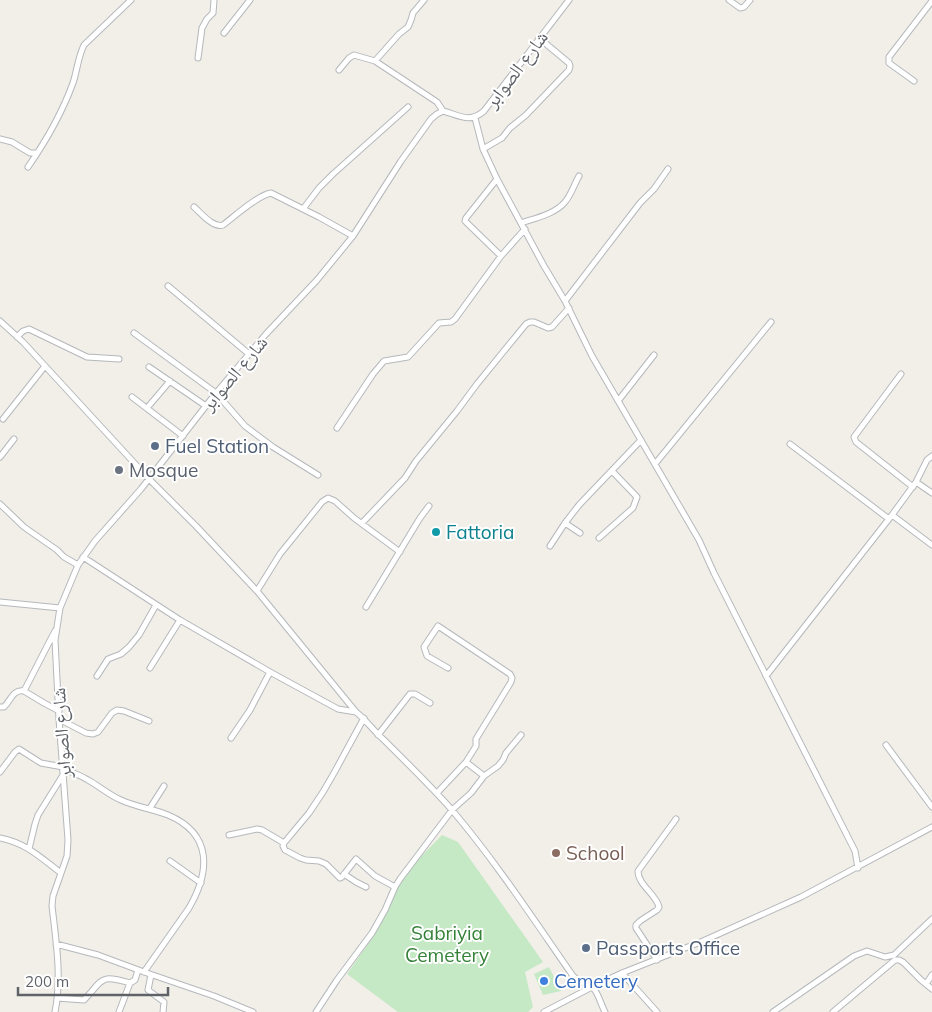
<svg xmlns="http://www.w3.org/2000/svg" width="932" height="1012" viewBox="0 0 932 1012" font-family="Mulish,'Noto Naskh Arabic',sans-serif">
  <rect width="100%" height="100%" fill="#f1efe8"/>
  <!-- green -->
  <path fill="#c5e8c5" d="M442 835 458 842 543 962 525 972 533 1007 528 1012H398L347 974 370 941 388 911 398 880Z
    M549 967 561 991 543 995 534 974Z"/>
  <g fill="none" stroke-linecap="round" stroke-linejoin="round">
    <defs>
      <path id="minor" d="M729 0 740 8 744 7 750 0
        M224 33 250 0
        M198 58 202 28 207 19 213 13 214 0
        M375 61 399 34 408 27 411 20 413 13 424 0
        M339 70 349 58 354 55 375 61 437 102 443 111
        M914 81 889 63V57L932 1
        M475 118 483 149 497 179 544 266 565 301 592 356 699 540 714 573 855 851 858 868
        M0 139 12 142 30 153H37
        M483 149 502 138 510 128 526 115 569 70 570 66 569 63 539 38
        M28 167C46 141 62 113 73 83 77 71 78 57 84 45L131 0
        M497 179 466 218 465 221 501 256
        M194 207C202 214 213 228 223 225 235 216 258 195 271 193L319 217 353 236
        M303 209 319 188 333 174 408 107
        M521 223C536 218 555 214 565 202 571 195 574 185 579 176
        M168 286 249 354
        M565 301 640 203 654 189 668 169
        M0 321 23 342 149 479 196 526 257 591 356 712C366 720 373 730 383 739 406 762 430 785 452 810 496 862 534 920 573 976 580 983 589 984 594 989 599 995 601 1005 605 1012
        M134 333 216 393 245 426 273 447 318 475
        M17 337 23 331 29 329 87 357 119 359
        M149 367 206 406
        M901 374 854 437 856 442 913 487
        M132 397 183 436
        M618 401 654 355
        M147 408 170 381
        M3 419 45 366
        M337 428 373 374 384 361 408 357 439 323 451 322 455 319 501 256 525 229
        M790 444 889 519
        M0 457 14 439
        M655 464 771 322
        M916 482 932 493
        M0 504 24 527 57 550 64 557 78 565
        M892 515 932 545
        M362 523 405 478 416 461 457 411 477 384 517 335 526 324 530 322H534L548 328 552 327 569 308
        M565 523 580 533
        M599 538 633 508 637 497 612 471
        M550 546 565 523 579 505 641 440
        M83 557 180 620 270 672 338 709 356 712
        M257 591 280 554 322 502 328 498 335 501 354 518 400 552
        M0 602 60 608
        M366 607 420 518 429 506
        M150 668 180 620
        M448 668 427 656 424 647 438 626 510 674 512 678 511 682 476 739V746L466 762
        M97 676 108 659 121 654 129 647 139 635 156 605
        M766 676 892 515 916 482 927 460 932 456
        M24 691 55 631
        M0 707H4C11 700 13 689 24 691L44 703 59 711
        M59 719 86 733 93 734 98 732 112 713 117 710 124 711 149 721
        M378 735 410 694H415L430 703
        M231 738 250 710 270 672
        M886 745 932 807
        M63 769C71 772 80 775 88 780 99 786 109 795 121 800 136 807 153 809 168 815 213 834 210 872 189 908L144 972
        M0 772 15 752 19 749 41 763 63 767
        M484 776 498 766 503 760 506 753 521 735
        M150 808 164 786
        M229 835 257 829 262 830 284 843 283 846 285 850 300 858 306 860 319 861 326 864 340 878 342 877 356 859 375 876 395 887
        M0 838C26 843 40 857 61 873
        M284 843 309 813 323 792 334 773 364 718
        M29 849 35 824 38 815 63 775
        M170 861 201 883
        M344 874 356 882 366 887
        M56 944 98 955 144 972 214 996 253 1012
        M657 960 636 928V925L640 921 657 910 659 907C656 894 638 885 638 871L676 819
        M622 973 657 1012
        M151 975 148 990 164 1002 163 1012
        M926 984 932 975
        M57 998 84 1000C104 979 99 974 130 983L135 980 138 970
        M55 1012C62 977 56 941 52 906L53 896 67 856 68 840 59 719 55 640 60 608 78 565 95 541 141 489 216 393 266 334 317 280 353 236 401 161 431 119 437 114 443 111C459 115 469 124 484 111L569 0
        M119 1012 130 983
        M316 1012 337 980 372 933 385 910 395 887 400 879 452 810 471 793 484 776 466 762 437 793
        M544 1012 592 987 622 973 703 941 801 897 932 827
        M773 1012 854 956 867 951 885 957 894 955 932 919
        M833 1012 895 960H899L903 962 921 980 932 989"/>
    </defs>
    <!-- minor casing -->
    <use href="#minor" stroke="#b5b8bc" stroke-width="7"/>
    <!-- minor -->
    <use href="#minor" stroke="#fff" stroke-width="5"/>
  </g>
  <!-- markers -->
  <g fill="#5c6f8a" stroke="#fff" stroke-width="2">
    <circle cx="155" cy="446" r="5"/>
    <circle cx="586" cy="948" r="5"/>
  </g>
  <circle fill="#6b7280" stroke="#fff" stroke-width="2" cx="119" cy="470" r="5"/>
  <circle fill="#0f9aa8" stroke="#fff" stroke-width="2" cx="436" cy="532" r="5"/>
  <circle fill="#8d6e63" stroke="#fff" stroke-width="2" cx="556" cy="853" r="5"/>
  <circle fill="#3f7fe0" stroke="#fff" stroke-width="2" cx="544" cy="981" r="5"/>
  <g text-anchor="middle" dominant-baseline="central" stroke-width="4" stroke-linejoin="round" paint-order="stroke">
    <!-- street labels -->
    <g font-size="19" fill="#5f6368" stroke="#fff">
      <text transform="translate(516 69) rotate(-53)">شارع الصوابر</text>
      <text transform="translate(234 373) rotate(-50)">شارع الصوابر</text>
      <text transform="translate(61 733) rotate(-94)">شارع الصوابر</text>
    </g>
    <!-- service labels -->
    <g font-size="19" fill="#4e5e75" stroke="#fff" text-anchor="start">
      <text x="165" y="446">Fuel Station</text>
      <text x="596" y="948">Passports Office</text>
    </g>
    <!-- worship labels -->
    <g font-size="19" fill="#5b616d" stroke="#fff" text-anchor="start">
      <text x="129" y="470">Mosque</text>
    </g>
    <!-- culture labels -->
    <g font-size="19" fill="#0d838f" stroke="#fff" text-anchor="start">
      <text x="446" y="532">Fattoria</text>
    </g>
    <!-- education labels -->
    <g font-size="19" fill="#785e54" stroke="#fff" text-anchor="start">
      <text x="566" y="853">School</text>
    </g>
    <!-- park labels -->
    <g font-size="19" fill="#348238" stroke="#fff">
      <text x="447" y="933">Sabriyia<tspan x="447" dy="22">Cemetery</tspan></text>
    </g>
    <!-- shop labels -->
    <g font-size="19" fill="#366cbe" stroke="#fff" text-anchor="start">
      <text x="554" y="981">Cemetery</text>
    </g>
  </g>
  <!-- scale -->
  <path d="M18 987v8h150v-8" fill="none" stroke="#5f6368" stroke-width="2.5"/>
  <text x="25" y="987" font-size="15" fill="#5f6368" stroke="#ffffff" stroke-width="4" paint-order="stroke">200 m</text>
</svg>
